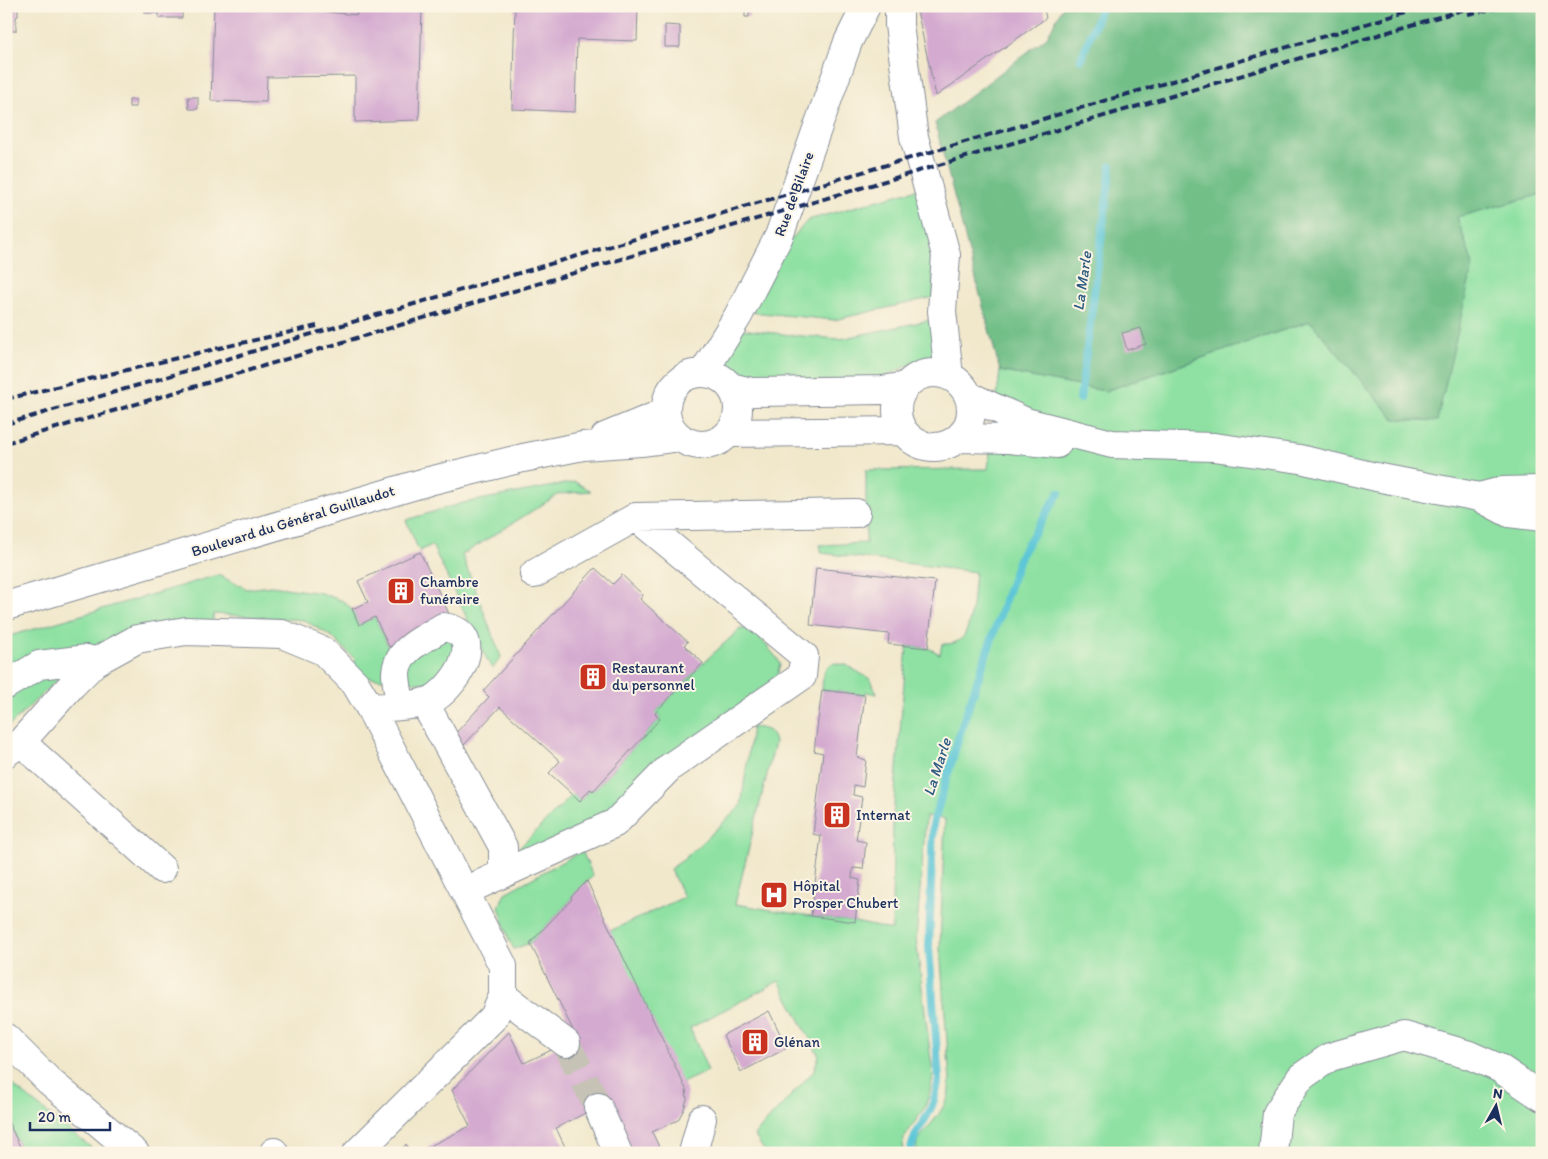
<svg xmlns="http://www.w3.org/2000/svg" width="1548" height="1159" viewBox="0 0 1548 1159" font-family="Itim,sans-serif">
  <rect width="100%" height="100%" fill="#fcf5e5"/>
  <filter id="ink" filterUnits="userSpaceOnUse"><feTurbulence type="fractalNoise" baseFrequency=".02" numOctaves="2"/><feDisplacementMap in="SourceGraphic" scale="10" xChannelSelector="R" yChannelSelector="G"/><feConvolveMatrix kernelMatrix="1 2 1 2 8 2 1 2 1" color-interpolation-filters="sRGB"/></filter>
  <filter id="wash" filterUnits="userSpaceOnUse"><feTurbulence type="fractalNoise" baseFrequency=".0096" numOctaves="4" result="noise"/><feDisplacementMap in="SourceGraphic" scale="20" xChannelSelector="R" yChannelSelector="G"/><feGaussianBlur stdDeviation="1.12" result="paint"/><feColorMatrix in="noise" values="0 0 0 0 0 0 0 0 0 0 0 0 0 0 0 0 0 1.4 0 .05"/><feComposite in="paint" operator="in"/></filter>
  <g filter="url(#wash)">
    <rect width="100%" height="100%" fill="#f1e8cc"/>
    <!-- green -->
    <path fill="#8ee1a2" stroke="#548880" d="M918 189 931 233 934 297 834 320 751 312 789 242 808 220Z
      M1542 194V1153H916L917 1141 939 1114 948 1098 950 1081 940 948 945 819 926 816 916 939 933 1076 930 1092 925 1107 904 1138 902 1153H766L754 1135 813 1072 819 1056 779 981 690 1028 708 1071 682 1083 610 931 684 897 670 869 683 860 741 806 752 727C765 729 771 728 775 742L735 904 790 913 855 922 892 930 893 817 907 646 928 648 940 654 942 644C949 644 955 644 961 639 973 629 973 588 975 572L822 553 820 545 866 543V470L988 469 1000 371 1105 391 1310 321 1394 419 1473 265 1457 217Z
      M930 320 939 358H924L886 376 868 380 767 382 747 374 721 360 741 329 791 335 840 339Z
      M575 482 591 491 559 494 462 555 501 657 493 668 488 662 432 545 419 551 406 520 463 503Z
      M218 575 247 589 271 586 321 593 343 601 352 609 359 624 375 617 389 647 451 618 460 653 444 676 424 683 363 677 352 666 356 660 331 636 304 620 214 614 212 623 88 650 6 729V637Z
      M740 629H745L754 631 777 658 780 664 776 681 608 813 519 856 517 850 573 794 580 801 590 789 593 791 660 719 655 713 703 663Z
      M835 663 846 665 870 679 877 694 866 692 865 695 822 690C823 678 821 667 835 663Z
      M582 851 593 876 571 897 572 899 530 943 514 949 509 940 499 907 505 893Z
      M6 1080 98 1153H23L6 1117Z"/>
    <!-- forest -->
    <path fill="#72bf88" stroke="#467773" d="M1063 6H1542V194L1457 217 1473 265 1437 421 1394 419 1310 321 1105 391 1000 371 935 123 1047 37Z"/>
    <g fill="none" stroke-linecap="round" stroke-linejoin="round">
      <!-- stream -->
      <path stroke="#5cc6d7" stroke-width="8" d="M1081 59 1102 6
        M1080 399 1111 166
        M910 1153C914 1133 922 1126 930 1110 935 1100 937 1089 939 1079L929 947 933 824 963 723 1020 556 1059 493"/>
    </g>
    <g id="blocks">
      <!-- building -->
      <path fill="#d4aad0" d="M6 6H18V16L16 17V31H10V14H6Z
        M145 6H182V18H159V13H145Z
        M214 6H270L357 15V6H422L419 120 355 122V76L267 77 266 102 211 101Z
        M515 6H638L637 41 577 39 575 112 512 109Z
        M745 6H749V17H745Z
        M916 6H1043L1046 18 936 96Z
        M665 25 680 26V47H665Z
        M188 97H198V109H189Z
        M129 100H136V107H129Z
        M1141 328 1146 344 1127 350 1122 333Z
        M420 552 451 618 389 647 375 617 359 625 352 609 368 602 358 581Z
        M595 568 613 584 622 575 643 595 640 599 688 642 684 645 703 663 655 713 660 719 593 791 590 789 580 801 549 773 560 761 500 707 464 745 453 736 489 697 483 691Z
        M816 568 935 581 928 648 888 644 889 634 810 625Z
        M822 690 865 695 857 757 866 760 863 787 854 785 853 795 862 797 856 840 866 842 863 869 853 868 852 878 860 880 855 922 811 916 821 836 813 834 823 753 814 751Z
        M587 881 686 1089 687 1099 684 1109 678 1120 652 1132 662 1153H632L607 1102 556 1128 568 1153H416L470 1126 452 1090 509 1032 524 1063 577 1038 530 943 572 899 571 897Z
        M769 1011 787 1048 741 1072 723 1035Z
        M6 1117 23 1153H6Z
        M406 1144 411 1153H399Z"/>
    </g>
  </g>
  <g filter="url(#ink)">
    <use href="#blocks" fill-opacity="0" stroke="#868c95" stroke-width="1"/>
    <g fill="none" stroke-linecap="round" stroke-linejoin="round">
      <!-- minor-tunnel -->
      <path stroke="#c6c3b6" stroke-width="28" stroke-dasharray="28 14" stroke-linecap="butt" d="M566 1043 598 1107"/>
      <defs>
        <path id="minor" d="M899 6V25L914 137 946 255 942 311 949 376
          M897 410a37 37 0 1 1 74 0a37 37 0 1 1-74 0Z
          M703 373 738 316 779 236 848 42 866 6
          M666 409a36 36 0 1 1 72 0a36 36 0 1 1-72 0Z
          M731 387 752 392 883 390 906 386
          M969 396 1026 422 1112 444 1214 447 1300 459 1376 477 1479 497 1509 513 1542 517
          M729 433 903 431
          M605 437 666 412
          M960 438 1009 439 1057 444
          M1479 497 1502 491 1542 490
          M534 574 636 517 856 513
          M6 606 429 481 523 458 583 446 641 442 680 437
          M6 685 39 665 87 659 95 662
          M424 702 503 847V874
          M370 708C385 707 424 706 435 698 458 683 488 633 443 627 426 638 397 649 396 673 396 683 399 695 400 705
          M21 742 162 869
          M6 753 21 742 72 685 95 662 137 639 186 631 282 634 323 651 355 683 370 708 503 966V996L494 1017 357 1153
          M465 891 615 823 670 767 802 676 804 656 636 517
          M503 996 566 1043
          M6 1038 49 1081 135 1153
          M598 1107 618 1153
          M274 1153V1152
          M693 1153 702 1119
          M1273 1153 1277 1113 1301 1077 1330 1057 1404 1036 1469 1055 1499 1068 1542 1097"/>
      </defs>
      <!-- minor casing -->
      <use href="#minor" stroke="#868c95" stroke-width="30"/>
      <!-- minor -->
      <use href="#minor" stroke="#fff" stroke-width="28"/>
      <!-- rail -->
      <path stroke="#1b2f5e" stroke-width="4" stroke-dasharray="8 4" stroke-linecap="butt" d="M1468 14 1507 6
        M6 399 202 352 317 326
        M6 424 1427 6
        M6 443 584 270 1476 6"/>
    </g>
  </g>
  <!-- icons -->
  <defs>
    <symbol id="building-square" viewBox="-11 -11 22 22"><rect x="-9" y="-9" width="18" height="18" rx="4" fill="#c8321e" stroke="#fcf5e5"/><path d="M-4-6H4V6H1V3H-1V6H-4ZM-2.5-4.3h1.7v1.8h-1.7ZM.8-4.3h1.7v1.8H.8ZM-2.5-1h1.7V.8h-1.7ZM.8-1h1.7V.8H.8Z" fill="#fff"/></symbol>
    <symbol id="hospital-square" viewBox="-11 -11 22 22"><rect x="-9" y="-9" width="18" height="18" rx="4" fill="#c8321e" stroke="#fcf5e5"/><path d="M-5-5h3v3.5h4V-5h3V5h-3V1.5h-4V5h-3Z" fill="#fff"/></symbol>
  </defs>
  <g fill-rule="evenodd">
    <use href="#building-square" x="385" y="575" width="32" height="32"/>
    <use href="#building-square" x="577" y="661" width="32" height="32"/>
    <use href="#building-square" x="821" y="799" width="32" height="32"/>
    <use href="#hospital-square" x="758" y="879" width="32" height="32"/>
    <use href="#building-square" x="739" y="1026" width="32" height="32"/>
  </g>
  <g text-anchor="middle" dominant-baseline="central" stroke-width="4" stroke-linejoin="round" paint-order="stroke">
    <!-- street labels -->
    <g font-size="15" fill="#1b2f5e" stroke="#fcf5e5">
      <text transform="translate(794 194) rotate(-70)">Rue de Bilaire</text>
      <text transform="translate(293 521) rotate(-17)">Boulevard du Général Guillaudot</text>
    </g>
    <!-- poi labels -->
    <g font-size="15" fill="#1b2f5e" stroke="#fcf5e5" text-anchor="start">
      <text x="420" y="582">Chambre<tspan x="420" dy="17">funéraire</tspan></text>
      <text x="612" y="668">Restaurant<tspan x="612" dy="17">du personnel</tspan></text>
      <text x="856" y="815">Internat</text>
      <text x="793" y="886">Hôpital<tspan x="793" dy="17">Prosper Chubert</tspan></text>
      <text x="774" y="1042">Glénan</text>
    </g>
    <!-- water labels -->
    <g font-size="16" font-style="italic" fill="#2e5c82" stroke="#fcf5e5">
      <text transform="translate(1082 281) rotate(-82)">La Marle</text>
      <text transform="translate(937 767) rotate(-72)">La Marle</text>
    </g>
  </g>
  <!-- margin -->
  <rect width="1548" height="1159" fill="none" stroke="#fcf5e5" stroke-width="25"/>
  <!-- north arrow -->
  <g transform="translate(1496 1106) rotate(8)" stroke="#fcf5e5" stroke-width="4" paint-order="stroke">
  <path d="M0-4L9 19L0 12L-9 19Z" fill="#1b2f5e"/>
  <text y="-8" font-size="14" font-weight="bold" text-anchor="middle" fill="#1b2f5e">N</text>
  </g>
  <!-- scale -->
  <path d="M30 1122v8h80v-8" fill="none" stroke="#1b2f5e" stroke-width="2.5"/>
  <text x="38" y="1122" font-size="15" fill="#1b2f5e" stroke="#fcf5e5" stroke-width="4" paint-order="stroke">20 m</text>
</svg>
